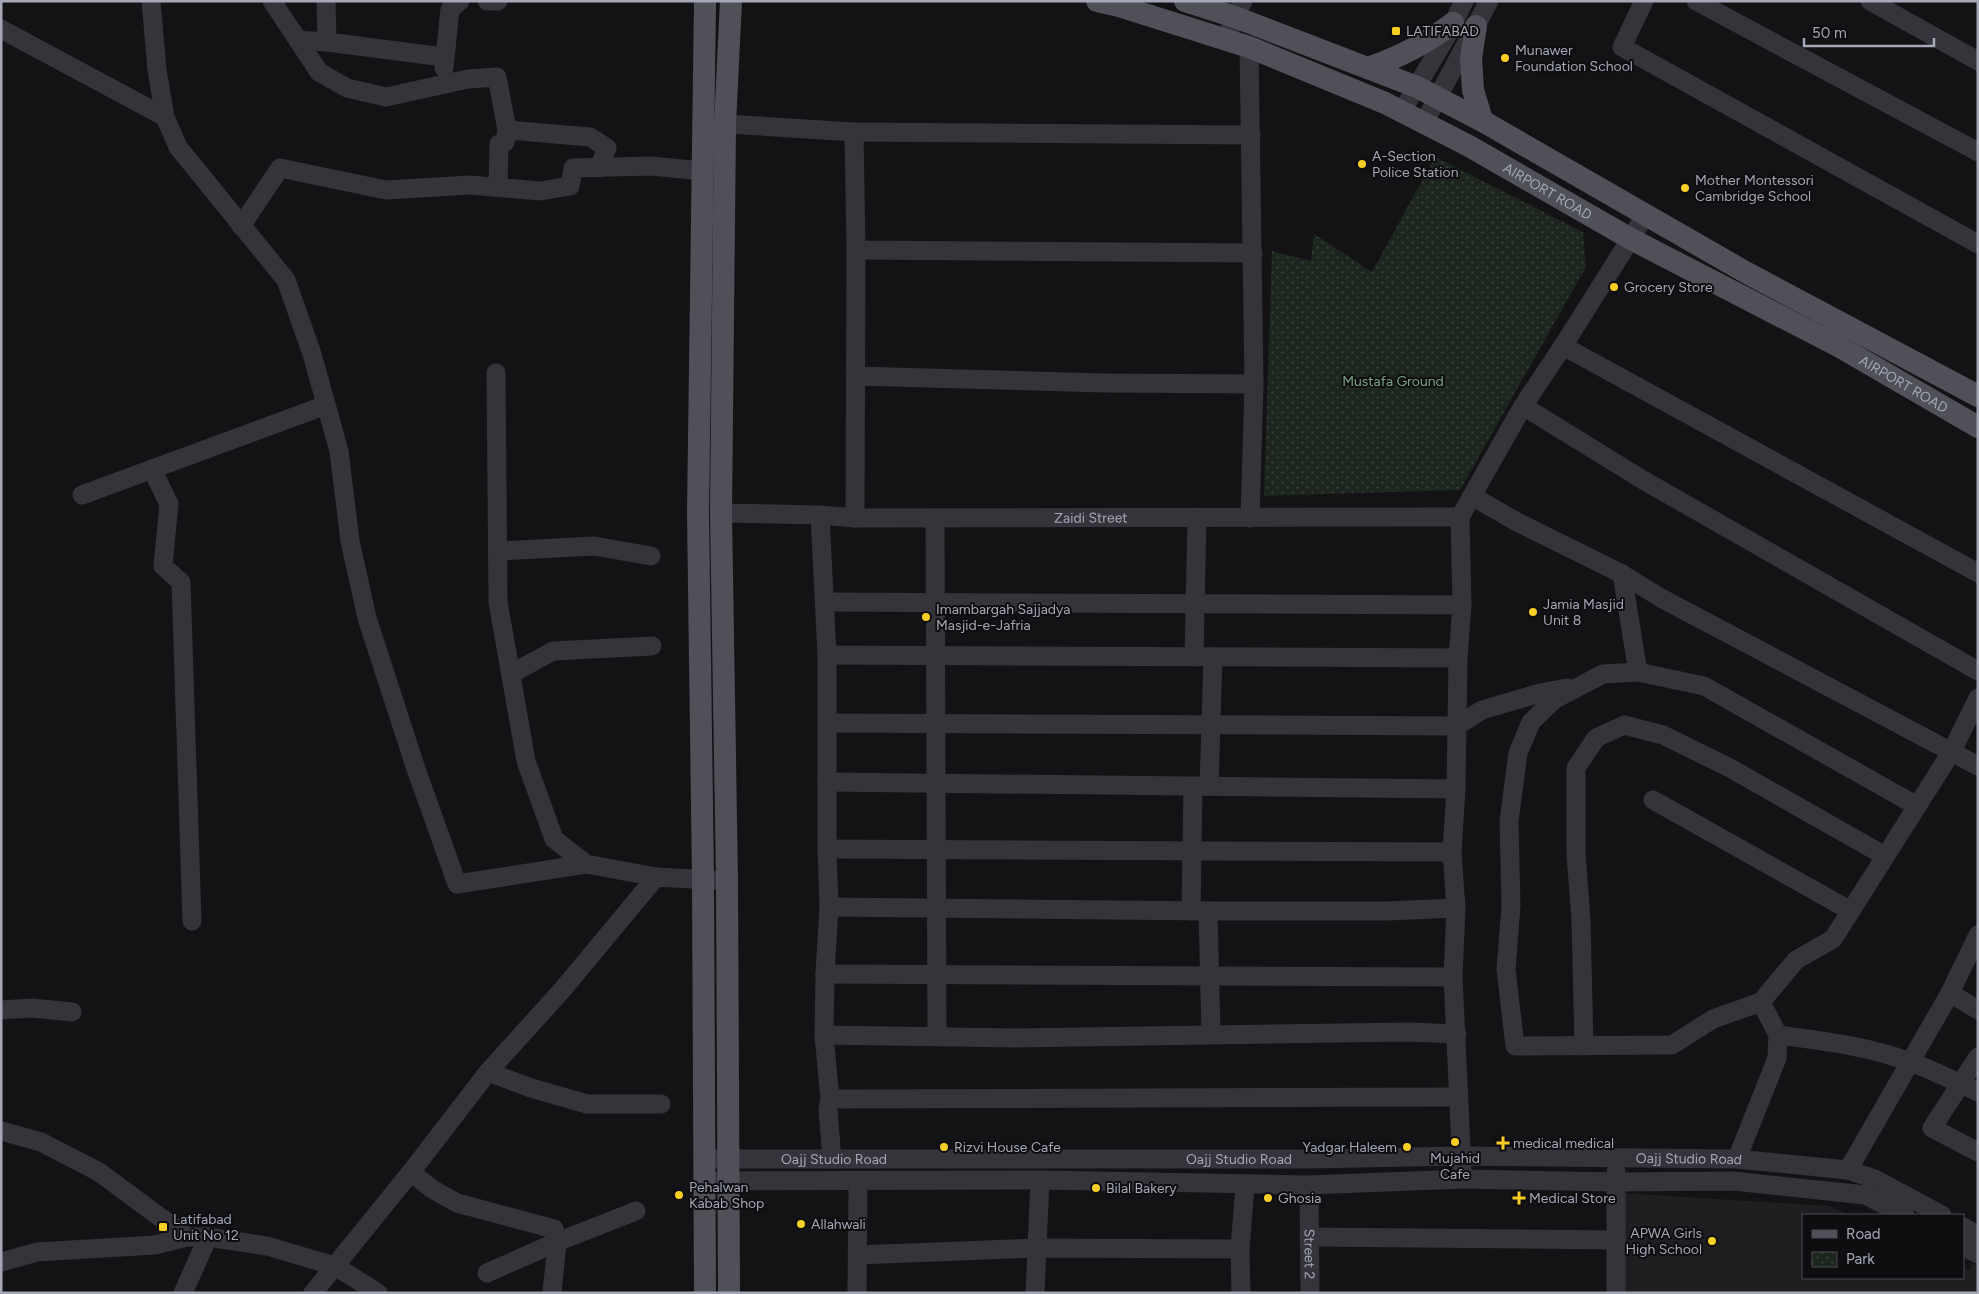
<svg xmlns="http://www.w3.org/2000/svg" width="1979" height="1294" viewBox="0 0 1979 1294" font-family="Figtree,sans-serif">
  <defs>
    <pattern id="park-dots" width="8" height="8" patternUnits="userSpaceOnUse" patternTransform="scale(1.25)"><rect width="8" height="8" fill="#1d251f"/><path d="M2 2h.1M6 6h.1" fill="none" stroke="#3b423d" stroke-width="1.8" stroke-linecap="round"/></pattern>
  </defs>
  <rect width="100%" height="100%" fill="#131315"/>
  <!-- built -->
  <path fill="#1f1f22" d="M1621 1193 1829 1206 1848 1215H1803V1278H1963V1268L1969 1270 1972 1263 1978 1266V1293H1621Z"/>
  <!-- park -->
  <path fill="url(#park-dots)" d="M1435 157 1583 232 1586 267 1460 490 1264 496 1272 251 1311 261 1314 234 1372 272Z"/>
  <g fill="none" stroke-linecap="round" stroke-linejoin="round">
    <!-- minor -->
    <g stroke="#34343a" stroke-width="19">
      <path d="M151 1 157 70 165 117 178 147 286 280 312 354 339 451 350 541 367 618 416 769 457 884 586 864"/>
      <path d="M272 1 319 72 347 88 386 97 468 79 497 77 507 130 505 142 499 144 498 187"/>
      <path d="M326 1 327 42"/>
      <path d="M487 1H498"/>
      <path d="M1644 1 1622 47 1978 244"/>
      <path d="M1696 1 1978 152"/>
      <path d="M1870 1 1978 61"/>
      <path d="M1 29 165 117"/>
      <path d="M1225 39 1243 1"/>
      <path d="M298 40 327 42 444 57"/>
      <path d="M1249 47 1254 384 1250 518"/>
      <path d="M444 68 450 9 460 1"/>
      <path d="M1402 111 1448 34 1464 1"/>
      <path d="M711 123 854 132 1251 135"/>
      <path d="M1424 123 1489 1"/>
      <path d="M507 130 590 137 607 148 599 168"/>
      <path d="M854 132 856 250 1253 253"/>
      <path d="M241 226 280 168 386 190 470 185 540 191 570 186 573 168 651 166 702 171"/>
      <path d="M1563 346 1978 573"/>
      <path d="M496 373 498 602 526 761 554 839 586 864 656 877"/>
      <path d="M855 376 1103 383 1254 384"/>
      <path d="M1523 406 1643 480 1978 671"/>
      <path d="M152 469 169 504 163 566 181 582 192 921"/>
      <path d="M82 495 326 405"/>
      <path d="M1472 496 1517 522 1622 574 1661 598 1978 766"/>
      <path id="s1" d="M721 513 820 515 855 518 1460 517"/>
      <path d="M820 515 827 655V849L829 907 825 974 824 1035 830 1099 828 1109 832 1159"/>
      <path d="M855 518 856 250"/>
      <path d="M935 518 937 1036"/>
      <path d="M498 551 594 546 651 556"/>
      <path d="M1622 574 1638 672"/>
      <path d="M825 602 1462 605"/>
      <path d="M827 655 1458 658"/>
      <path d="M1194 657 1197 517"/>
      <path d="M511 674 553 651 652 646"/>
      <path d="M828 723 1457 726 1482 710 1540 693 1567 688"/>
      <path d="M827 782 1456 789"/>
      <path d="M1209 786 1213 657"/>
      <path d="M1653 800 1851 911"/>
      <path d="M827 849 1452 852"/>
      <path d="M829 907 1208 911H1388L1456 908"/>
      <path d="M1191 911 1193 786"/>
      <path d="M1208 911 1211 1034"/>
      <path d="M825 974 1453 977"/>
      <path d="M1950 993 1978 1010"/>
      <path d="M1761 1002 1796 960 1833 939 1952 751 1978 698"/>
      <path d="M1 1010 32 1008 72 1012"/>
      <path d="M824 1035 1015 1038 1409 1032 1457 1034"/>
      <path d="M1778 1035C1822 1041 1869 1046 1910 1062 1933 1070 1956 1082 1978 1092"/>
      <path d="M1584 1046 1581 920 1576 854V768L1596 738 1624 725 1663 735 1730 768 1885 856"/>
      <path d="M1978 1057 1932 1128 1978 1152"/>
      <path d="M488 1072 531 1088 587 1104H661"/>
      <path d="M830 1099 1458 1097"/>
      <path d="M1 1131 41 1142 99 1172 187 1237"/>
      <path id="s2" d="M704 1159H1308L1462 1156 1737 1159 1848 1170 1875 1179 1942 1215"/>
      <path d="M1737 1159 1777 1058 1778 1035 1761 1002 1713 1019 1672 1045 1515 1046 1506 969 1511 906 1509 821 1518 753 1531 722 1555 699 1603 674 1638 672 1704 686 1917 806"/>
      <path d="M1462 1168 1453 977 1456 908 1452 852 1456 789 1458 658 1462 605 1460 517 1523 406 1563 346 1645 216"/>
      <path d="M1848 1170 1950 993 1978 935"/>
      <path d="M411 1172 432 1189 457 1203 554 1229 557 1242 552 1293"/>
      <path d="M714 1181 1040 1180 1309 1185 1463 1179 1616 1182 1733 1181 1865 1195 1905 1215"/>
      <path id="s3" d="M1309 1185 1310 1293"/>
      <path d="M1963 1227 1978 1235"/>
      <path d="M1309 1237 1616 1240"/>
      <path d="M1963 1246 1978 1254"/>
      <path d="M857 1255 1036 1248 1240 1249"/>
      <path d="M1 1262 37 1252 155 1245 187 1237H208L267 1246 335 1266 378 1293"/>
      <path d="M487 1273 557 1242 636 1211"/>
      <path d="M183 1293 208 1237"/>
      <path d="M313 1293 411 1172 488 1072 563 989 656 877 727 881"/>
      <path d="M857 1293 858 1181"/>
      <path d="M1035 1293 1040 1180"/>
      <path d="M1241 1293 1240 1249 1245 1185"/>
      <path d="M1616 1293V1171"/>
    </g>
    <!-- major -->
    <g stroke="#505059" stroke-width="22">
      <path d="M705 1 698 513 703 879 705 1293"/>
      <path id="s4" d="M1097 1 1119 6 1249 47 1385 103 1469 146 1631 239 1840 347 1978 427"/>
      <path d="M1185 1 1235 17 1417 87 1486 123 1747 273 1978 396"/>
      <path d="M1476 26 1471 58 1473 90 1482 120"/>
      <path d="M1368 68C1400 57 1427 43 1453 23"/>
      <path d="M729 1293 727 881 721 513 725 124 731 1"/>
    </g>
  </g>
  <!-- markers -->
  <g fill="#facf25" stroke="#0e0e10" stroke-width="2">
    <rect x="1391" y="26" width="10" height="10" rx="2.5"/>
    <circle cx="1505" cy="58" r="5"/>
    <circle cx="1362" cy="164" r="5"/>
    <circle cx="1685" cy="188" r="5"/>
    <circle cx="1614" cy="287" r="5"/>
    <circle cx="1533" cy="612" r="5"/>
    <circle cx="926" cy="617" r="5"/>
    <circle cx="1455" cy="1142" r="5"/>
    <path d="M1500.5 1135.5h5v5h5v5h-5v5h-5v-5h-5v-5h5z"/>
    <circle cx="944" cy="1147" r="5"/>
    <circle cx="1407" cy="1147" r="5"/>
    <circle cx="1096" cy="1188" r="5"/>
    <circle cx="679" cy="1195" r="5"/>
    <circle cx="1268" cy="1198" r="5"/>
    <path d="M1516.5 1190.5h5v5h5v5h-5v5h-5v-5h-5v-5h5z"/>
    <circle cx="801" cy="1224" r="5"/>
    <rect x="158" y="1222" width="10" height="10" rx="2.5"/>
    <circle cx="1712" cy="1241" r="5"/>
  </g>
  <g text-anchor="middle" dominant-baseline="central" stroke-width="4" stroke-linejoin="round" paint-order="stroke">
    <!-- poi labels -->
    <g font-size="14" fill="#a4a7b6" stroke="#0e0e10" text-anchor="start">
      <text x="1406" y="31">LATIFABAD</text>
      <text x="1515" y="50">Munawer<tspan x="1515" dy="16">Foundation School</tspan></text>
      <text x="1372" y="156">A-Section<tspan x="1372" dy="16">Police Station</tspan></text>
      <text x="1695" y="180">Mother Montessori<tspan x="1695" dy="16">Cambridge School</tspan></text>
      <text x="1624" y="287">Grocery Store</text>
      <text x="1543" y="604">Jamia Masjid<tspan x="1543" dy="16">Unit 8</tspan></text>
      <text x="936" y="609">Imambargah Sajjadya<tspan x="936" dy="16">Masjid-e-Jafria</tspan></text>
      <text x="1513" y="1143">medical medical</text>
      <text x="954" y="1147">Rizvi House Cafe</text>
      <text x="1397" y="1147" text-anchor="end">Yadgar Haleem</text>
      <text x="1455" y="1158" text-anchor="middle">Mujahid<tspan x="1455" dy="16">Cafe</tspan></text>
      <text x="689" y="1187">Pehalwan<tspan x="689" dy="16">Kabab Shop</tspan></text>
      <text x="1106" y="1188">Bilal Bakery</text>
      <text x="1278" y="1198">Ghosia</text>
      <text x="1529" y="1198">Medical Store</text>
      <text x="173" y="1219">Latifabad<tspan x="173" dy="16">Unit No 12</tspan></text>
      <text x="811" y="1224">Allahwali</text>
      <text x="1702" y="1233" text-anchor="end">APWA Girls<tspan x="1702" dy="16">High School</tspan></text>
    </g>
    <!-- street labels -->
    <g font-size="14" fill="#a4a7b6" stroke="#0e0e10">
      <text stroke="none"><textPath href="#s4" startOffset="491">AIRPORT ROAD</textPath></text>
      <text stroke="none"><textPath href="#s4" startOffset="896">AIRPORT ROAD</textPath></text>
      <text stroke="none"><textPath href="#s1" startOffset="370">Zaidi Street</textPath></text>
      <text stroke="none"><textPath href="#s2" startOffset="130">Oajj Studio Road</textPath></text>
      <text stroke="none"><textPath href="#s2" startOffset="535">Oajj Studio Road</textPath></text>
      <text stroke="none"><textPath href="#s2" startOffset="985">Oajj Studio Road</textPath></text>
      <text stroke="none"><textPath href="#s3" startOffset="69">Street 2</textPath></text>
    </g>
    <!-- park labels -->
    <g font-size="14" fill="#7aa282" stroke="#0e0e10">
      <text x="1393" y="381">Mustafa Ground</text>
    </g>
  </g>
  <!-- border -->
  <rect width="1979" height="1294" fill="none" stroke="#a4a7b6" stroke-width="5"/>
  <!-- legend -->
  <rect x="1802" y="1214" width="162" height="65" fill="#0e0e10" stroke="#4a4b52"/>
  <rect x="1812" y="1230" width="25" height="8" fill="#505059" stroke="#4a4b52"/>
  <text x="1846" y="1239" font-size="15" fill="#a4a7b6">Road</text>
  <rect x="1812" y="1252" width="25" height="15" fill="url(#park-dots)" stroke="#4a4b52"/>
  <text x="1846" y="1264" font-size="15" fill="#a4a7b6">Park</text>
  <!-- scale -->
  <path d="M1804 38v8h130v-8" fill="none" stroke="#a4a7b6" stroke-width="2.5"/>
  <text x="1812" y="38" font-size="15" fill="#a4a7b6" stroke="#0e0e10" stroke-width="4" paint-order="stroke">50 m</text>
</svg>
